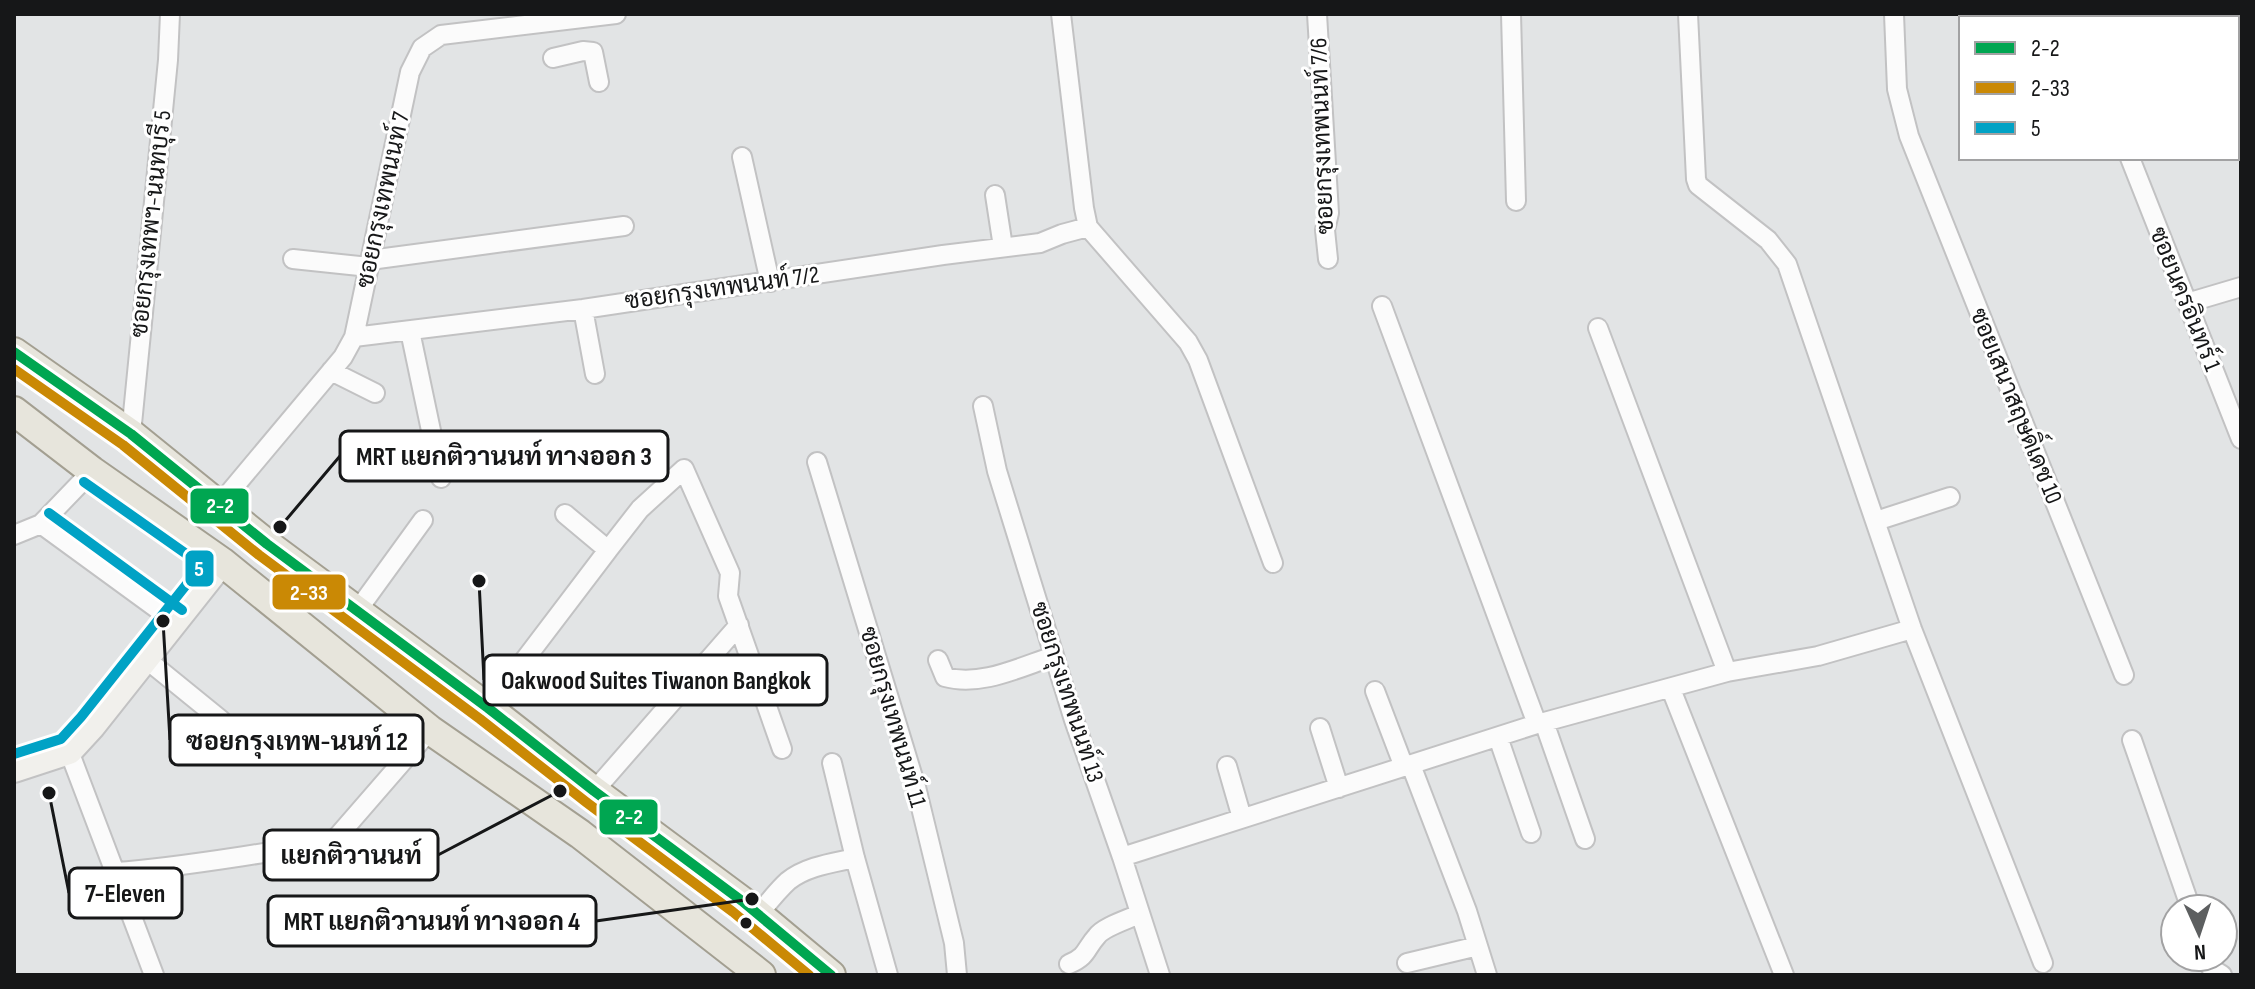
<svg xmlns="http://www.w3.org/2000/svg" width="2255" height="989" viewBox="0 0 2255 989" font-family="'Sofia Sans Condensed',Sarabun,sans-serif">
  <rect width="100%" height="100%" fill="#e2e4e5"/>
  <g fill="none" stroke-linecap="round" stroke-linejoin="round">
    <defs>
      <path id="street" d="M1061 14 1084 208 1088 227 1188 342 1198 360 1273 563
        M1317 14 1329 213 1325 230 1328 259
        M1511 14 1516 201
        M1688 14 1696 179 1698 185 1768 240 1787 264 1912 629 2043 963
        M1894 14 1897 89 1909 136 2124 675
        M2091 14V18
        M2156 14 2157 18
        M553 58 583 51 593 52 599 82
        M742 157 770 282
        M2130 158 2241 439
        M995 195 1003 247
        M293 259 369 267
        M370 260 624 226
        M2187 303 2241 287
        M1382 306 1537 724
        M583 309 595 374
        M1598 328 1727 672
        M410 331 441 478
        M354 337 583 309 943 255 1040 243 1062 234 1088 227
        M331 371 375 393
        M983 406 997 471 1074 720 1122 857 1160 975
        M131 434 168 60 170 14
        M433 442H485
        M817 462 916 787 954 943 957 975
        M219 505 343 357 354 337 410 72 422 48 441 35 616 14
        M1876 521 1950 497
        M41 524 174 621
        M14 535 41 524 92 471
        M608 550 640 509 684 469 730 573 728 596 782 749
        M357 611 423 520
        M146 659 221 720
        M938 660 945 677C981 687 1020 667 1054 656
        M1671 689 1784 975
        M1375 691 1404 767
        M488 708 608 550 565 514
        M1544 722 1585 839
        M1320 728 1339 788
        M1498 737 1531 833
        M2132 740 2191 909
        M69 751 154 975
        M832 763 855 858 888 975
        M1411 765 1467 911 1487 975
        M1227 766 1242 818
        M594 791 739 625
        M1122 857 1537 724 1727 672 1818 656 1912 629
        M116 872C188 867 259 852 331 844L430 730
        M758 915C767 904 777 891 788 881 807 866 833 863 855 858
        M2207 957 2211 968 2222 975
        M1407 963 1478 946
        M1069 964C1088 956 1085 949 1097 936 1103 927 1129 919 1139 914"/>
      <path id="secondary" d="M14 769 69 751 92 726 222 562"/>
      <path id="primary" d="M14 352 131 434 267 544 488 708 594 791 742 901 831 975
        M14 411 92 471 222 562 430 730 580 834 761 975"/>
    </defs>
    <!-- street casing -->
    <use href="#street" stroke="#c2c2c3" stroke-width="22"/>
    <!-- secondary casing -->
    <use href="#secondary" stroke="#c2c2c3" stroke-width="30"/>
    <!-- primary casing -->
    <use href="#primary" stroke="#a39f91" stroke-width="32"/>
    <!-- street -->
    <use href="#street" stroke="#fbfbfb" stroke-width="18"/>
    <!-- secondary -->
    <use href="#secondary" stroke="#f1f0ec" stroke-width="26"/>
    <!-- primary -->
    <use href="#primary" stroke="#e7e5dc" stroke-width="28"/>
    <defs>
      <path id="bus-1" d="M14 352 131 434 267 544 488 708 594 791 742 901 831 975"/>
      <path id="bus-2" d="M14 369 123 445 259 555 480 719 586 802 733 912 809 975"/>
      <path id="bus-3" d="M49 513 182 610
        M14 754 61 739 81 717 202 565 84 482"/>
    </defs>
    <!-- bus-1 casing -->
    <use href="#bus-1" stroke="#fff" stroke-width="16"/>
    <!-- bus-2 casing -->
    <use href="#bus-2" stroke="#fff" stroke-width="16"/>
    <!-- bus-3 casing -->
    <use href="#bus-3" stroke="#fff" stroke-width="16"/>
    <!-- bus-1 -->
    <use href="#bus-1" stroke="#00a651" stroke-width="10"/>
    <!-- bus-2 -->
    <use href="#bus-2" stroke="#ca8905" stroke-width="10"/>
    <!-- bus-3 -->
    <use href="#bus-3" stroke="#01a2c5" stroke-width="10"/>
  </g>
  <!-- markers -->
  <circle fill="#161718" stroke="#fff" stroke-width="3" cx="746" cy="923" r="7"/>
  <g text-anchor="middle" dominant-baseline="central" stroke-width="6" stroke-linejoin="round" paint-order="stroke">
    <!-- street labels -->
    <g font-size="24" fill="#161718" stroke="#fff">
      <text transform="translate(1322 136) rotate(-92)">ซอยกรุงเทพนนท์ 7/6</text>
      <text transform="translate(383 200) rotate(-78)">ซอยกรุงเทพนนท์ 7</text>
      <text transform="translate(151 224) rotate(-84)">ซอยกรุงเทพฯ-นนทบุรี 5</text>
      <text transform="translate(722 288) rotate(-8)">ซอยกรุงเทพนนท์ 7/2</text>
      <text transform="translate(2185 299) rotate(68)">ซอยนครอินทร์ 1</text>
      <text transform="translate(2016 406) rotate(68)">ซอยเสนาสฤษดิ์เดช 10</text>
      <text transform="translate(1067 692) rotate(72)">ซอยกรุงเทพนนท์ 13</text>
      <text transform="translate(893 717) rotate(74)">ซอยกรุงเทพนนท์ 11</text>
    </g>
  </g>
  <!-- callouts -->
  <path fill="none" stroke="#161718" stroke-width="3" d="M280 527L340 456M479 581L484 680M163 621L170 740M560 791L438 855M49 793L69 893M752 899L596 921"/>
  <g fill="#161718" stroke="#fff" stroke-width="3">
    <circle cx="280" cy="527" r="8"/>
    <circle cx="479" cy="581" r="8"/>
    <circle cx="163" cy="621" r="8"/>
    <circle cx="560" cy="791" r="8"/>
    <circle cx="49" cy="793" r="8"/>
    <circle cx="752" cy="899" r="8"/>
  </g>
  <g fill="#fff" stroke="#161718" stroke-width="3">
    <rect x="340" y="431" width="328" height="50" rx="8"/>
    <rect x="484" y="655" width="343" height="50" rx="8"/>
    <rect x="170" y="715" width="253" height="50" rx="8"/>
    <rect x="264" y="830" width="174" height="50" rx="8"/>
    <rect x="69" y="868" width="113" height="50" rx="8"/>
    <rect x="268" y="896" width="328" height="50" rx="8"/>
  </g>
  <g font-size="26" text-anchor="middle" font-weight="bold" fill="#161718">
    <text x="504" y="465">MRT แยกติวานนท์ ทางออก 3</text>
    <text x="656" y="689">Oakwood Suites Tiwanon Bangkok</text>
    <text x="297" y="750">ซอยกรุงเทพ-นนท์ 12</text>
    <text x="351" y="864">แยกติวานนท์</text>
    <text x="125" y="902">7-Eleven</text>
    <text x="432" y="930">MRT แยกติวานนท์ ทางออก 4</text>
  </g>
  <g stroke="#fff" stroke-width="3">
    <rect x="189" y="487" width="61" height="38" rx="8" fill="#00a651"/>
    <rect x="184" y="549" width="31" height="39" rx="8" fill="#01a2c5"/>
    <rect x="271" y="573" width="76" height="38" rx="8" fill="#ca8905"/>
    <rect x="598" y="798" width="61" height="38" rx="8" fill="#00a651"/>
  </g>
  <g font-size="22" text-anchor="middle" font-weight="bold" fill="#fff">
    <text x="220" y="513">2-2</text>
    <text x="199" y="576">5</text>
    <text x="309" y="600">2-33</text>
    <text x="629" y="824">2-2</text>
  </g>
  <!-- border -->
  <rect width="2255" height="989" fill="none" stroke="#161718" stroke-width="32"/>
  <!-- legend -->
  <rect x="1959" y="16" width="280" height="144" fill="#ffffff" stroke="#a2a2a3" stroke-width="2"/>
  <rect x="1975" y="42" width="40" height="12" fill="#00a651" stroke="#a2a2a3" stroke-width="2"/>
  <text x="2031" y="56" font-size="24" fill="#161718">2-2</text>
  <rect x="1975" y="82" width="40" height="12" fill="#ca8905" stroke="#a2a2a3" stroke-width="2"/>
  <text x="2031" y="96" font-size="24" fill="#161718">2-33</text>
  <rect x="1975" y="122" width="40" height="12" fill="#01a2c5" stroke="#a2a2a3" stroke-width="2"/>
  <text x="2031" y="136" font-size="24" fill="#161718">5</text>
  <!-- north arrow -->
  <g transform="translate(2199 933) rotate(177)"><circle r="38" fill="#ffffff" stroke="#a2a2a3" stroke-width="2"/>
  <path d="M0-6L14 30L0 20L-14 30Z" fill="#5d5f60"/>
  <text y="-12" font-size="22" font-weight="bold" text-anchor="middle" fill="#161718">N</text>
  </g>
</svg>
